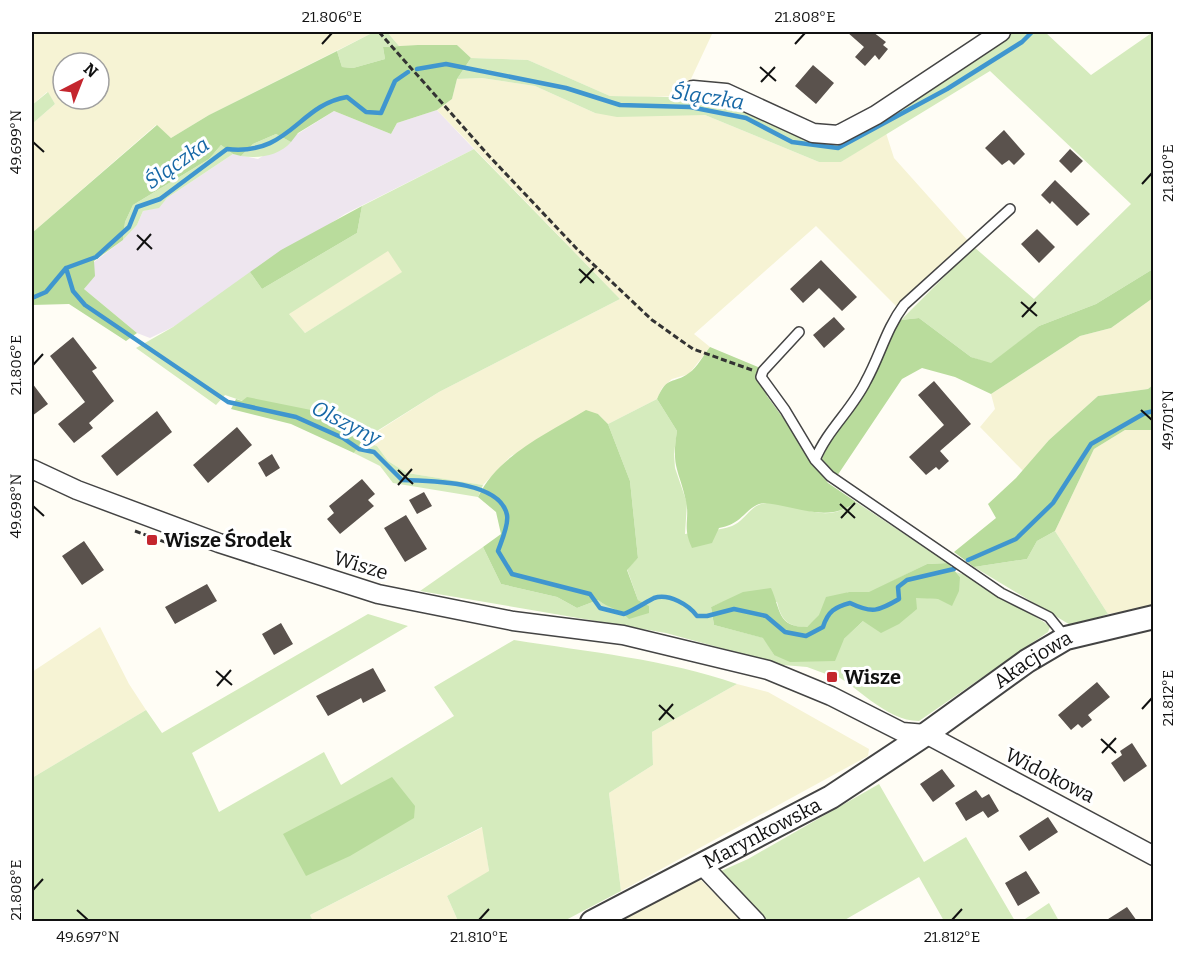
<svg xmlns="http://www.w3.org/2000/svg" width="1185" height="953" viewBox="0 0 1185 953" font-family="Bitter,serif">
  <rect width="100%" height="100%" fill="#fffdf5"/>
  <!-- industrial -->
  <path fill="#eee6ef" d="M437 110 474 149 345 214 173 327 150 338 137 333 84 289 94 276V262L123 240 137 225 143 211 159 207 167 198 233 154 258 159 334 111 391 134 397 123Z"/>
  <!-- farmland -->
  <path fill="#f6f3d4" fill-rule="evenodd" d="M32 32H368L370 34 209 115 171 138 156 125 32 233V124L55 104 47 92 32 105ZM63 63H99V99H63Z
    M387 32H713L683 96 648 97 610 96 528 60 471 58 457 45 399 46Z
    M482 78 535 86 595 113 705 115 819 162H841L886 133 894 158 970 243 897 307 816 226 694 334 710 347 689 374 672 379 662 388 657 399 608 424 598 414 511 456 483 485 407 473 388 461 377 446 361 442 439 392 620 299 437 110 452 99 457 79Z
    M388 250 403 272 305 333 288 313Z
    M1153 298V385L1148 389 1098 396 1049 440 1023 471 980 427 995 409 991 394 1080 336 1111 328Z
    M1125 430H1153V607L1108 614 1055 531 1094 449Z
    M100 627 129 684 146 710 32 778V672Z
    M737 684 768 692 869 749 868 756 621 891 609 793 653 765 652 732Z
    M483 827 489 872 447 896 458 921 313 922 310 915Z
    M701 880 742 921 614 922 692 882Z"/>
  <!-- green -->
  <path fill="#d5ebbd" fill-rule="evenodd" d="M369 32H387L399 46 383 47 385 59 353 68 342 67 337 51 370 34Z
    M1008 32H1045L1091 75 1153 32V269L1096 304 1039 326 991 364 971 357 919 318 901 320 974 247 1034 299 1131 204 990 71 841 162H819L705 115 617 117 595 113 535 86 482 78 457 79 471 58 528 60 610 96 721 98 831 143Z
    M48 92 55 104 32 124V105Z
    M276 134 291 142C279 156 258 159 241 156L253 144Z
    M221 145 233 154 167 198 159 208 143 211 137 225 123 240 125 222 133 205 209 159Z
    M474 149 620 299 439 392 361 441 377 446 388 461 407 473 483 485 478 497 393 483 380 466 354 453 360 441 225 395 216 405 136 348 173 327 250 272 262 289 357 233 362 206ZM388 251 402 272 305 333 289 314Z
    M657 399 677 431 674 454 675 468 687 503 685 534C700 531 718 531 732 526 743 522 750 507 761 504 796 496 818 530 856 502L948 563 927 564 869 593 848 592 807 627C788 627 781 620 777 602H723L711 607 714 625 764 638 774 655 844 639 863 621 916 597 938 599 960 577 956 572 972 577 1044 622 1050 627 1048 632 919 721C885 721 856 684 828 671L826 674 807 667 783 665 666 633 420 591 483 547 501 584 557 597 577 608 598 600C613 612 630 608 648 606L638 600 627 569 638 558 630 481 608 424Z
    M1055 531 1108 614 1072 626 974 567 1027 559 1037 541Z
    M368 614 408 626 192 753 219 812 324 752 341 785 454 716 434 687 514 640C588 652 666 659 737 684L652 732 653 765 609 793 621 891 564 921H458L447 896 489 871 482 827 310 915 313 921H32V778L146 710 162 733Z
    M879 784 924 862 966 837 1015 921H944L919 877 843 921H766L736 892 721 871 748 859Z
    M1049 903 1059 921H1022Z"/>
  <!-- forest -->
  <path fill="#b9dc9c" d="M418 45H457L471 58 457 79 452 99 437 110 397 123 391 134 334 111 298 133 291 142 276 134 253 144 241 156 233 154 221 145 209 159 133 205 125 222 123 240 94 261 95 276 84 289 137 333 126 341 69 304 32 305V233L157 125 171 138 209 115 337 51 342 67 353 68 385 59 383 47Z
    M362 206 357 233 262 289 250 272 281 250Z
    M1153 269V298L1111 328 1080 336 991 394 955 377 922 368 902 379 837 476 822 459 833 433 858 402 874 376 895 325 901 320 919 318 971 357 991 363 1039 326 1096 304Z
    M710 347 758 367 767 396 800 441 807 456 828 483 856 502C831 521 806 510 778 505 773 504 765 502 759 504 743 511 742 524 719 528L712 543 692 548C682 527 690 520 686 501 679 469 671 468 677 431L657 399C668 374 673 385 689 373 697 368 704 354 710 347Z
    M1153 385V430H1125L1094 449 1055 531 1037 541 1027 559 974 567 954 552 996 518 988 504 1016 478 1049 440 1098 396 1148 389Z
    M247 397 311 410 361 442 354 453 291 424 231 409 236 399 242 401Z
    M586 410 598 414 608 424 630 481 638 558 627 570 638 600 649 606V613L629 619C619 608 609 609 598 600L577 608 557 597 501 584 483 547 501 534 496 512 478 497C498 455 547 434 586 410Z
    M948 563 960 577 959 591 952 606 938 599 916 598 917 609 899 624 881 633 863 621 844 639 835 661 790 662 774 655 763 638 714 625 711 607 743 592 771 588C781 610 777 627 807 627L819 615 826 597 849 592H869L927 564Z
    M392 777 415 806 414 818 350 856 306 876 283 834Z"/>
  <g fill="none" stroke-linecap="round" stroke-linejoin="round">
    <!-- stream -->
    <path stroke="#3f96cf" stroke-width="4.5" d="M417 69 446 64 566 88 620 105 690 107 746 118 792 142 838 148 947 89 1022 42 1032 32
      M66 268 73 291 85 305 228 402 296 417 343 438 359 449 374 452 402 480C428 481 500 480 507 515 509 525 501 542 498 551L512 574 590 594 600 608 624 614C634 610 646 602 654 598 669 593 689 605 697 616H707L734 609 766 616 785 632 806 636 823 627C828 611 835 607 850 603 873 614 878 611 899 599L898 587 907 580 954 569
      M32 298 46 292 66 268 96 257 129 227 137 207 160 199 227 149C290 156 298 105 347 97L366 112 381 113 395 81 408 72
      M968 560 1016 539 1053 503 1091 444 1145 413 1154 411"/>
  </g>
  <!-- building -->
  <path fill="#5a524d" d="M847 32H873L886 42 883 45 888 49 879 60 875 55 865 66 855 57 864 47Z
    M813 65 834 83 816 104 795 86Z
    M1004 130 1025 154 1014 165 1009 160 1002 165 985 148Z
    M1070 149 1083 161 1071 173 1059 161Z
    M1055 180 1090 214 1077 226 1052 201 1050 204 1041 195Z
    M1037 229 1055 247 1039 263 1021 244Z
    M821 260 857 297 842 311 819 288 803 303 790 289Z
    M834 317 845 329 824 348 813 335Z
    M73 337 97 368 92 371 114 401 89 423 93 428 74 443 58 424 85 402 50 356Z
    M934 381 971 424 940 451 949 461 939 470 936 467 926 475 909 457 944 425 918 395Z
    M32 383 48 404 32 416Z
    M157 411 172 432 117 476 101 456Z
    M237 427 252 445 208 483 193 465Z
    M272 454 280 468 266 477 258 463Z
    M362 479 375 494 368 500 374 506 340 534 327 519 334 513 329 506Z
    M424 492 432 506 417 514 409 500Z
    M406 515 427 549 405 562 384 528Z
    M84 541 104 570 82 585 62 556Z
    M207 584 217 601 175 624 165 607Z
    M281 623 293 644 274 655 262 634Z
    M373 668 386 691 363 703 361 698 328 716 316 696Z
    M1097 682 1110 697 1088 715 1092 720 1082 728 1078 724 1071 730 1058 715Z
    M1132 743 1147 766 1124 782 1111 763 1122 755 1120 751Z
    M942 769 955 786 933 802 920 784Z
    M976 790 982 798 989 794 999 811 988 818 983 811 966 821 955 803Z
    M1048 817 1058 832 1029 851 1019 836Z
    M1026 871 1040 893 1018 906 1005 883Z
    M1127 907 1137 921H1105Z"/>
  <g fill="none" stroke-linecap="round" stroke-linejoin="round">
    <defs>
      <path id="service" d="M799 332 763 371 761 377 785 410 815 460 830 476 1001 593 1049 617 1066 638
        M815 460C827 430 852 410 866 381 880 356 886 329 904 305L1010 209"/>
      <path id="minor" d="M693 90 726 93 813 133 838 135 876 115 1001 32
        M32 469 77 490 219 543 378 594 513 621 623 635 768 670 831 696 902 732 926 734 1154 856
        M702 865 756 922"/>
      <g id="tertiary">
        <path id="s1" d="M592 922 831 797 926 734 1027 661 1066 638 1154 617"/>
      </g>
    </defs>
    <!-- service casing -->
    <use href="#service" stroke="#444" stroke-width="12"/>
    <!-- minor casing -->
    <use href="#minor" stroke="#444" stroke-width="21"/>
    <!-- tertiary casing -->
    <use href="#tertiary" stroke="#444" stroke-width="26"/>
    <!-- path -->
    <path stroke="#333" stroke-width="3" stroke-dasharray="6 3" stroke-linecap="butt" d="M379 32 490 157 577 249 652 320 693 349 752 370
      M135 531 173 545"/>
    <!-- service -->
    <use href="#service" stroke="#fff" stroke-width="9"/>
    <!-- minor -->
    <use href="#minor" stroke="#fff" stroke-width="18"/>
    <!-- tertiary -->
    <use href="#tertiary" stroke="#fff" stroke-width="22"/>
  </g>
  <!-- ticks -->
  <path fill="none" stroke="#111" stroke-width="2" d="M322 44 332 33M795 44 805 33M760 67 776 81M761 82 775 67M33 142 44 152M1142 184 1152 173M137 235 152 249M137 250 151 234M579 269 594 283M580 283 594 268M1021 302 1037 316M1022 317 1036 302M33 365 43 354M1141 410 1152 420M398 470 413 484M398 485 412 469M840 504 855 518M33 506 44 516M841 518 855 503M216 671 232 685M217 686 231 670M659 705 674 719M1142 709 1152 698M659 720 673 704M1101 739 1116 753M1102 753 1116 738M33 890 43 879M77 910 88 920M479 920 489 909M952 920 962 909"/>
  <!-- markers -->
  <g fill="#c4262e" stroke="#fff" stroke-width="2">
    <rect x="146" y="534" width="12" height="12" rx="3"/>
    <rect x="826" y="671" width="12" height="12" rx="3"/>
  </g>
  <g text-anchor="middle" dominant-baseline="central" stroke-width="6" stroke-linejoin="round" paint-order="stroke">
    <!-- poi labels -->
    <g font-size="20" font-weight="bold" fill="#111" stroke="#fff" text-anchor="start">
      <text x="164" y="540">Wisze Środek</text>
      <text x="844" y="677">Wisze</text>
    </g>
    <!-- street labels -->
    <g font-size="20" fill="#111" stroke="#fff">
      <text transform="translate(361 565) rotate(17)">Wisze</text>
      <text stroke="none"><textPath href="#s1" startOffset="514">Akacjowa</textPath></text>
      <text transform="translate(1050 775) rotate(27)">Widokowa</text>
      <text stroke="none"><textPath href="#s1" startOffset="192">Marynkowska</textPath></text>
    </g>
    <!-- water labels -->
    <g font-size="21" font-style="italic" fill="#1768a6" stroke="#fff">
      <text transform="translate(708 97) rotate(9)">Ślączka</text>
      <text transform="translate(177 163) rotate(-35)">Ślączka</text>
      <text transform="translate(346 423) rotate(27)">Olszyny</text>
    </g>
  </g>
  <!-- border -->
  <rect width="1185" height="953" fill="none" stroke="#ffffff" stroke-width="66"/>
  <!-- north arrow -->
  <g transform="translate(81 81) rotate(42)"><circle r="28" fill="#ffffff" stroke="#a0a0a0" stroke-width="1.5"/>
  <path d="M0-4.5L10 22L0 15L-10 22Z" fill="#c4262e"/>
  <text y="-9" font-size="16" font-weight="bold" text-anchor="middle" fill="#111111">N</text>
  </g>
  <rect x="33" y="33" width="1119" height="887" fill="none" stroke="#111" stroke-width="2"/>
  <g font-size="15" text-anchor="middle" fill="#111">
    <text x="332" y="22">21.806°E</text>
    <text x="805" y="22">21.808°E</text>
    <text transform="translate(16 142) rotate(-90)" y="5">49.699°N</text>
    <text transform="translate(1168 173) rotate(-90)" y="5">21.810°E</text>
    <text transform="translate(16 365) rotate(-90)" y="5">21.806°E</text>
    <text transform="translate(1168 420) rotate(-90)" y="5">49.701°N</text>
    <text transform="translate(16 506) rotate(-90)" y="5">49.698°N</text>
    <text transform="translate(1168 698) rotate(-90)" y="5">21.812°E</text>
    <text transform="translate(16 890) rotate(-90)" y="5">21.808°E</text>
    <text x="88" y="942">49.697°N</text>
    <text x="479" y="942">21.810°E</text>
    <text x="952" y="942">21.812°E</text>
  </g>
</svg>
